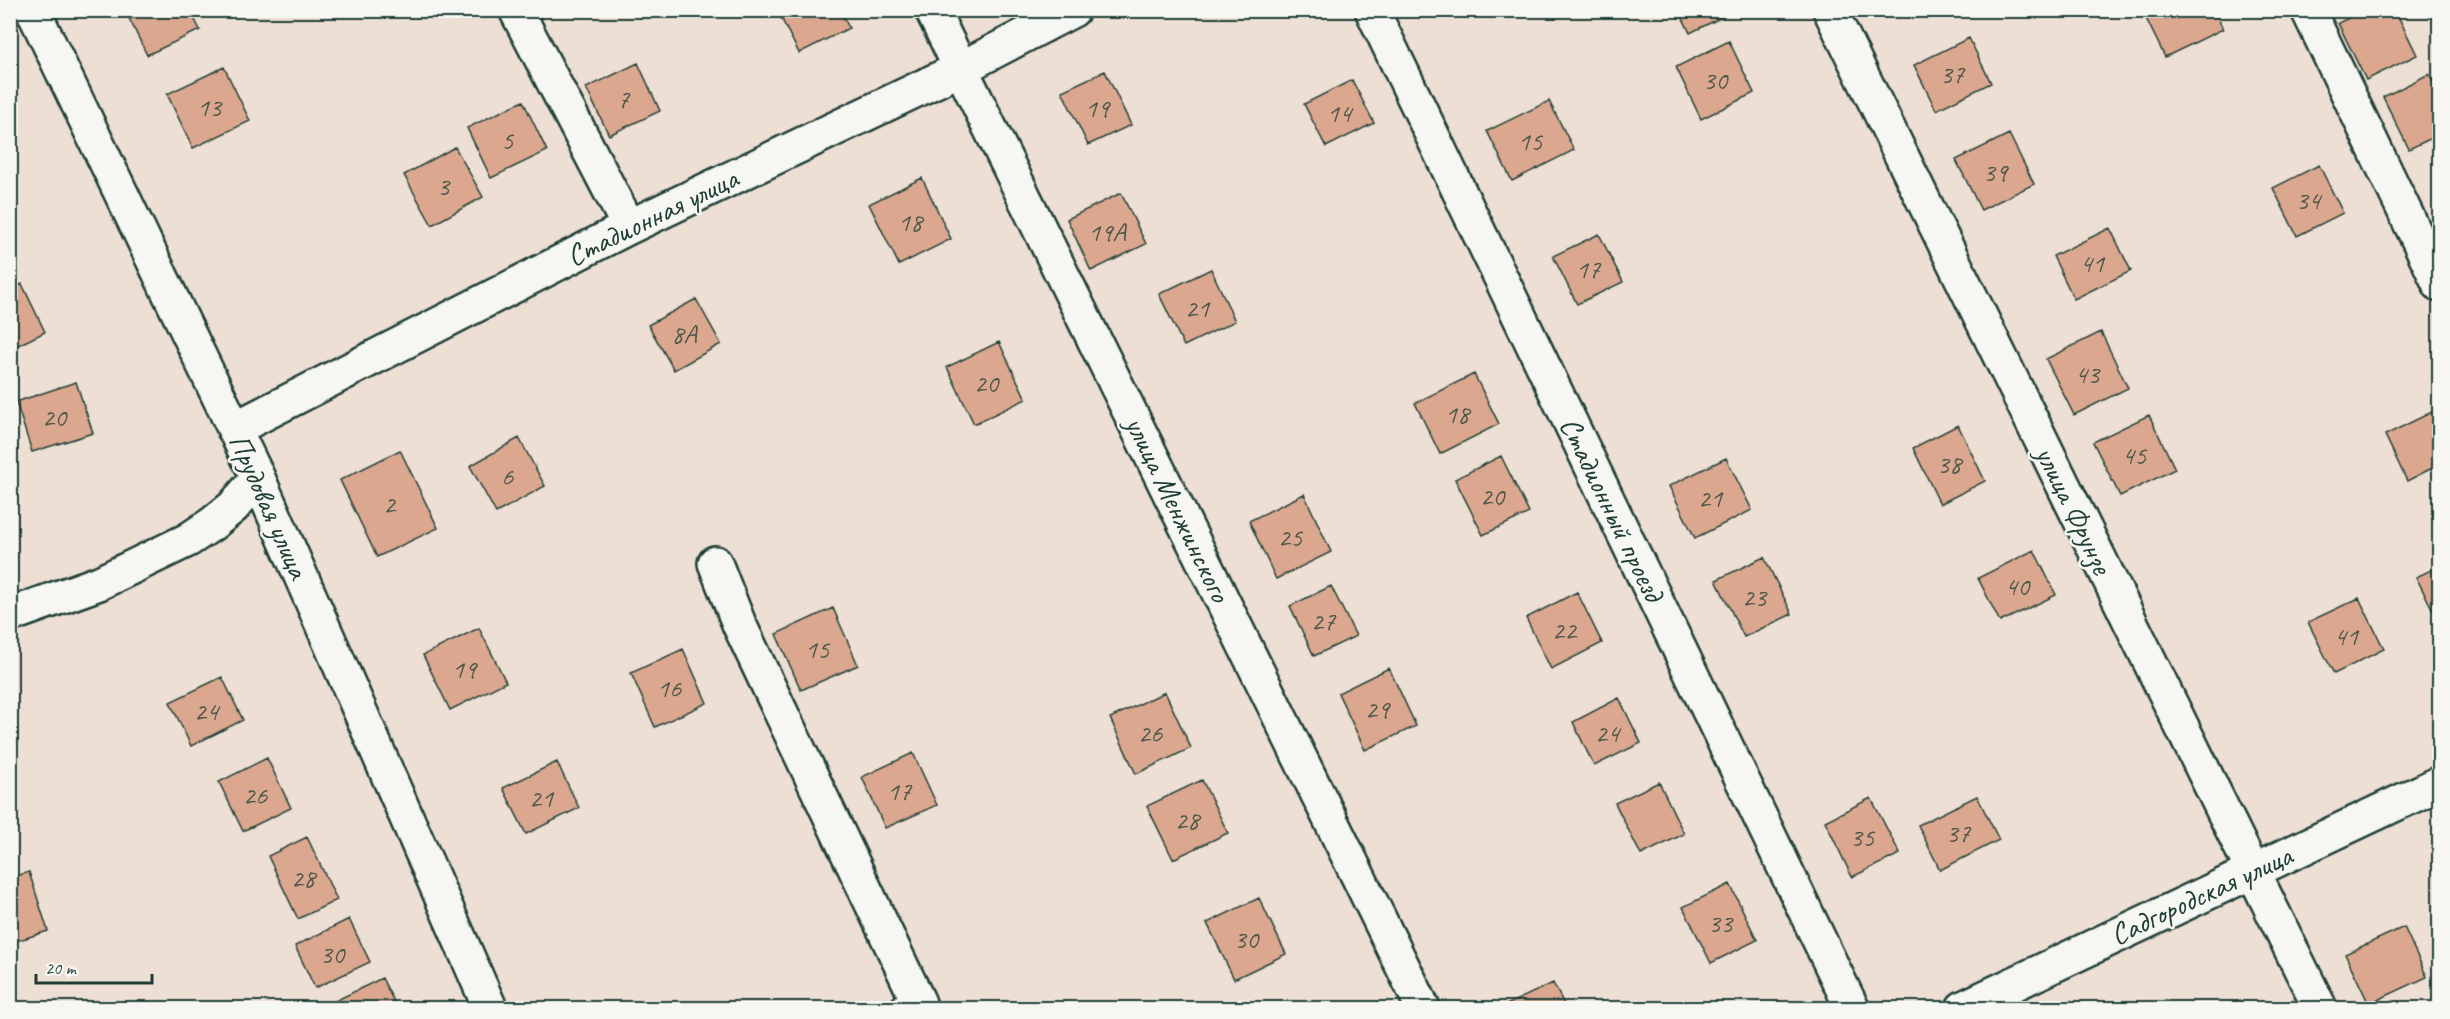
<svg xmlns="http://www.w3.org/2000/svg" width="2450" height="1019" viewBox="0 0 2450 1019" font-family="Caveat,sans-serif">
  <rect width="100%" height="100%" fill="#eedfd4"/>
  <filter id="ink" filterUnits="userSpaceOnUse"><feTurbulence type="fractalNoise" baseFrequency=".0167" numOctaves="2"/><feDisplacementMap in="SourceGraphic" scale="12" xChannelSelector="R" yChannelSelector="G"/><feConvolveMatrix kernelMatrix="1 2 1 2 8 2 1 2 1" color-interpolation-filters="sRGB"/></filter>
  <g filter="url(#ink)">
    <!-- building -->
    <path fill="#dba88f" stroke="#1f3d34" stroke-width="1.5" d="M125 10H190L200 30 147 55Z
      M660 10H673L662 16Z
      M777 10H840L849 28 799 53Z
      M1679 10H1736L1690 33Z
      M2142 10H2214L2223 29 2165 57Z
      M2365 10H2395L2417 55 2366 80 2338 23Z
      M1969 38 1991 83 1936 110 1914 65Z
      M1729 41 1754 93 1701 119 1676 67Z
      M638 63 660 111 609 135 586 88Z
      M224 67 250 121 193 148 167 94Z
      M1105 71 1131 125 1088 145 1062 91Z
      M2429 74 2440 95V134L2409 149 2383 97Z
      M1352 80 1374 123 1326 147 1304 104Z
      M523 101 547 151 491 178 467 128Z
      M1549 101 1574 150 1512 181 1487 131Z
      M2009 134 2034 184 1981 210 1956 160Z
      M455 147 483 197 432 225 404 175Z
      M2319 165 2343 213 2297 236 2273 188Z
      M922 178 951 239 899 265 869 204Z
      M1121 193 1146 244 1091 271 1067 219Z
      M2110 228 2131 271 2074 299 2053 256Z
      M1599 234 1623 282 1577 304 1553 256Z
      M1211 269 1235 321 1184 346 1159 294Z
      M22 284 45 332 10 349V290Z
      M696 299 721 344 674 370 648 325Z
      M2101 332 2128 388 2074 415 2046 359Z
      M999 342 1026 399 974 424 947 367Z
      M1474 374 1499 424 1440 454 1415 403Z
      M76 382 93 433 32 452 16 402Z
      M2436 410 2440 417V464L2407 481 2385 435Z
      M2149 415 2175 469 2120 496 2093 442Z
      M1958 425 1985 481 1940 504 1913 448Z
      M519 438 545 486 496 513 470 466Z
      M400 450 438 528 377 557 340 480Z
      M1501 456 1529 513 1483 535 1455 479Z
      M1726 458 1752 510 1695 538 1669 486Z
      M1304 494 1331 552 1276 579 1249 521Z
      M2034 550 2056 595 2000 622 1978 578Z
      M1764 557 1792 614 1744 637 1716 580Z
      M2440 566V624L2416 577Z
      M1331 586 1356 636 1314 656 1290 606Z
      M1577 592 1602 643 1551 669 1526 618Z
      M2359 598 2384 649 2334 674 2308 622Z
      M833 608 858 665 801 690 776 634Z
      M479 628 506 682 450 710 423 655Z
      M683 649 707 703 655 727 631 673Z
      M1389 668 1416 726 1365 750 1338 693Z
      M222 677 243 720 191 746 170 702Z
      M1165 692 1191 748 1136 774 1110 718Z
      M1619 698 1641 743 1594 766 1573 722Z
      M913 753 937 805 885 828 862 777Z
      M267 758 291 808 243 831 219 782Z
      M557 762 579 808 526 834 503 788Z
      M1202 780 1228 833 1173 859 1147 806Z
      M1659 782 1684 834 1641 855 1615 803Z
      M1977 796 1999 840 1940 870 1918 825Z
      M1871 798 1900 854 1852 877 1825 821Z
      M307 837 337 900 298 919 268 856Z
      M29 872 48 931 10 943V878Z
      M1730 884 1757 940 1711 963 1683 907Z
      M1259 898 1286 954 1234 979 1207 923Z
      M349 919 370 962 315 988 295 946Z
      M2404 927 2427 977 2369 1004 2345 954Z
      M382 978 397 1008H339L335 1001Z
      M1553 983 1566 1008H1500Z"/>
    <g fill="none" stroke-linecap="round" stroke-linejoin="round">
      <defs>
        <path id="minor" d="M33 10 258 478 490 1008
          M516 10 629 227
          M932 10 1423 1008
          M1372 10 1852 1008
          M1830 10 2320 1008
          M2308 10 2440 285
          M234 429 629 227 960 69 1073 10
          M715 563 739 624 919 1003 908 1008
          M10 615 99 583 188 540 212 524 233 507 258 478
          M1963 1008 2440 783"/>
      </defs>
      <!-- minor casing -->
      <use href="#minor" stroke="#1f3d34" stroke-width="38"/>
      <!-- minor -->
      <use href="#minor" stroke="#f6f6f2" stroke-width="33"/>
    </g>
  </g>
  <g text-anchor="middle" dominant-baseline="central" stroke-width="5" stroke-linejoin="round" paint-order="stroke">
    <!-- number labels -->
    <g font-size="27" fill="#4e584b">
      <text x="1952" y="74">37</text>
      <text x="1715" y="80">30</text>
      <text x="623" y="99">7</text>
      <text x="209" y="107">13</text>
      <text x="1097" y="108">19</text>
      <text x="1339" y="113">14</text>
      <text x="507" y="140">5</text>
      <text x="1530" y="141">15</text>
      <text x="1995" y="172">39</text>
      <text x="443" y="186">3</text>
      <text x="2308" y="200">34</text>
      <text x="910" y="222">18</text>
      <text x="1107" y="232">19А</text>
      <text x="2092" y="263">41</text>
      <text x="1588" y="269">17</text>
      <text x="1197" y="308">21</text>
      <text x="684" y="334">8А</text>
      <text x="2087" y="374">43</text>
      <text x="986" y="383">20</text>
      <text x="1457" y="414">18</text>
      <text x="54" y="417">20</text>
      <text x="2134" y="455">45</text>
      <text x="1949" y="464">38</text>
      <text x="507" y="476">6</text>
      <text x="1492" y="496">20</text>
      <text x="1710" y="498">21</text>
      <text x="389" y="504">2</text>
      <text x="1290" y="537">25</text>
      <text x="2017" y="586">40</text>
      <text x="1754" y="597">23</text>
      <text x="1323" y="621">27</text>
      <text x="1564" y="630">22</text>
      <text x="2346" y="636">41</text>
      <text x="817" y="649">15</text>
      <text x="464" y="669">19</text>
      <text x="669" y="688">16</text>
      <text x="1377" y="709">29</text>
      <text x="206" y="711">24</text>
      <text x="1150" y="733">26</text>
      <text x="1607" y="733">24</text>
      <text x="899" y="791">17</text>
      <text x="255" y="795">26</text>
      <text x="541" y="798">21</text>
      <text x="1187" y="820">28</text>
      <text x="1958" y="833">37</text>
      <text x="1862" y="837">35</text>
      <text x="303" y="878">28</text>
      <text x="1720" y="923">33</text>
      <text x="1246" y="939">30</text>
      <text x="332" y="954">30</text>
    </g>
    <!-- street labels -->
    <g font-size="30" fill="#1f3d34" stroke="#f6f6f2">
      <text transform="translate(652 217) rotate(-26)">Стадионная улица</text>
      <text transform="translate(269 506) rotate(66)">Прудовая улица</text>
      <text transform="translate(1178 509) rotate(64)">улица Менжинского</text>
      <text transform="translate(1612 509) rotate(64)">Стадионный проезд</text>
      <text transform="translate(2074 510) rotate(64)">улица Фрунзе</text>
      <text transform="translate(2201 895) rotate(-25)">Садгородская улица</text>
    </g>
  </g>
  <!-- margin -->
  <rect width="2450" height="1019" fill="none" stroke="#f6f6f2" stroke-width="36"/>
  <rect x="18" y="18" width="2414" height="983" fill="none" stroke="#1f3d34" stroke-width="2" filter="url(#ink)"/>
  <!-- scale -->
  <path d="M36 974v9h116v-9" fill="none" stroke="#1f3d34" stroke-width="3"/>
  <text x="45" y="974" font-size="18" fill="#1f3d34" stroke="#f6f6f2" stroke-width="4.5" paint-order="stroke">20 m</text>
</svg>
